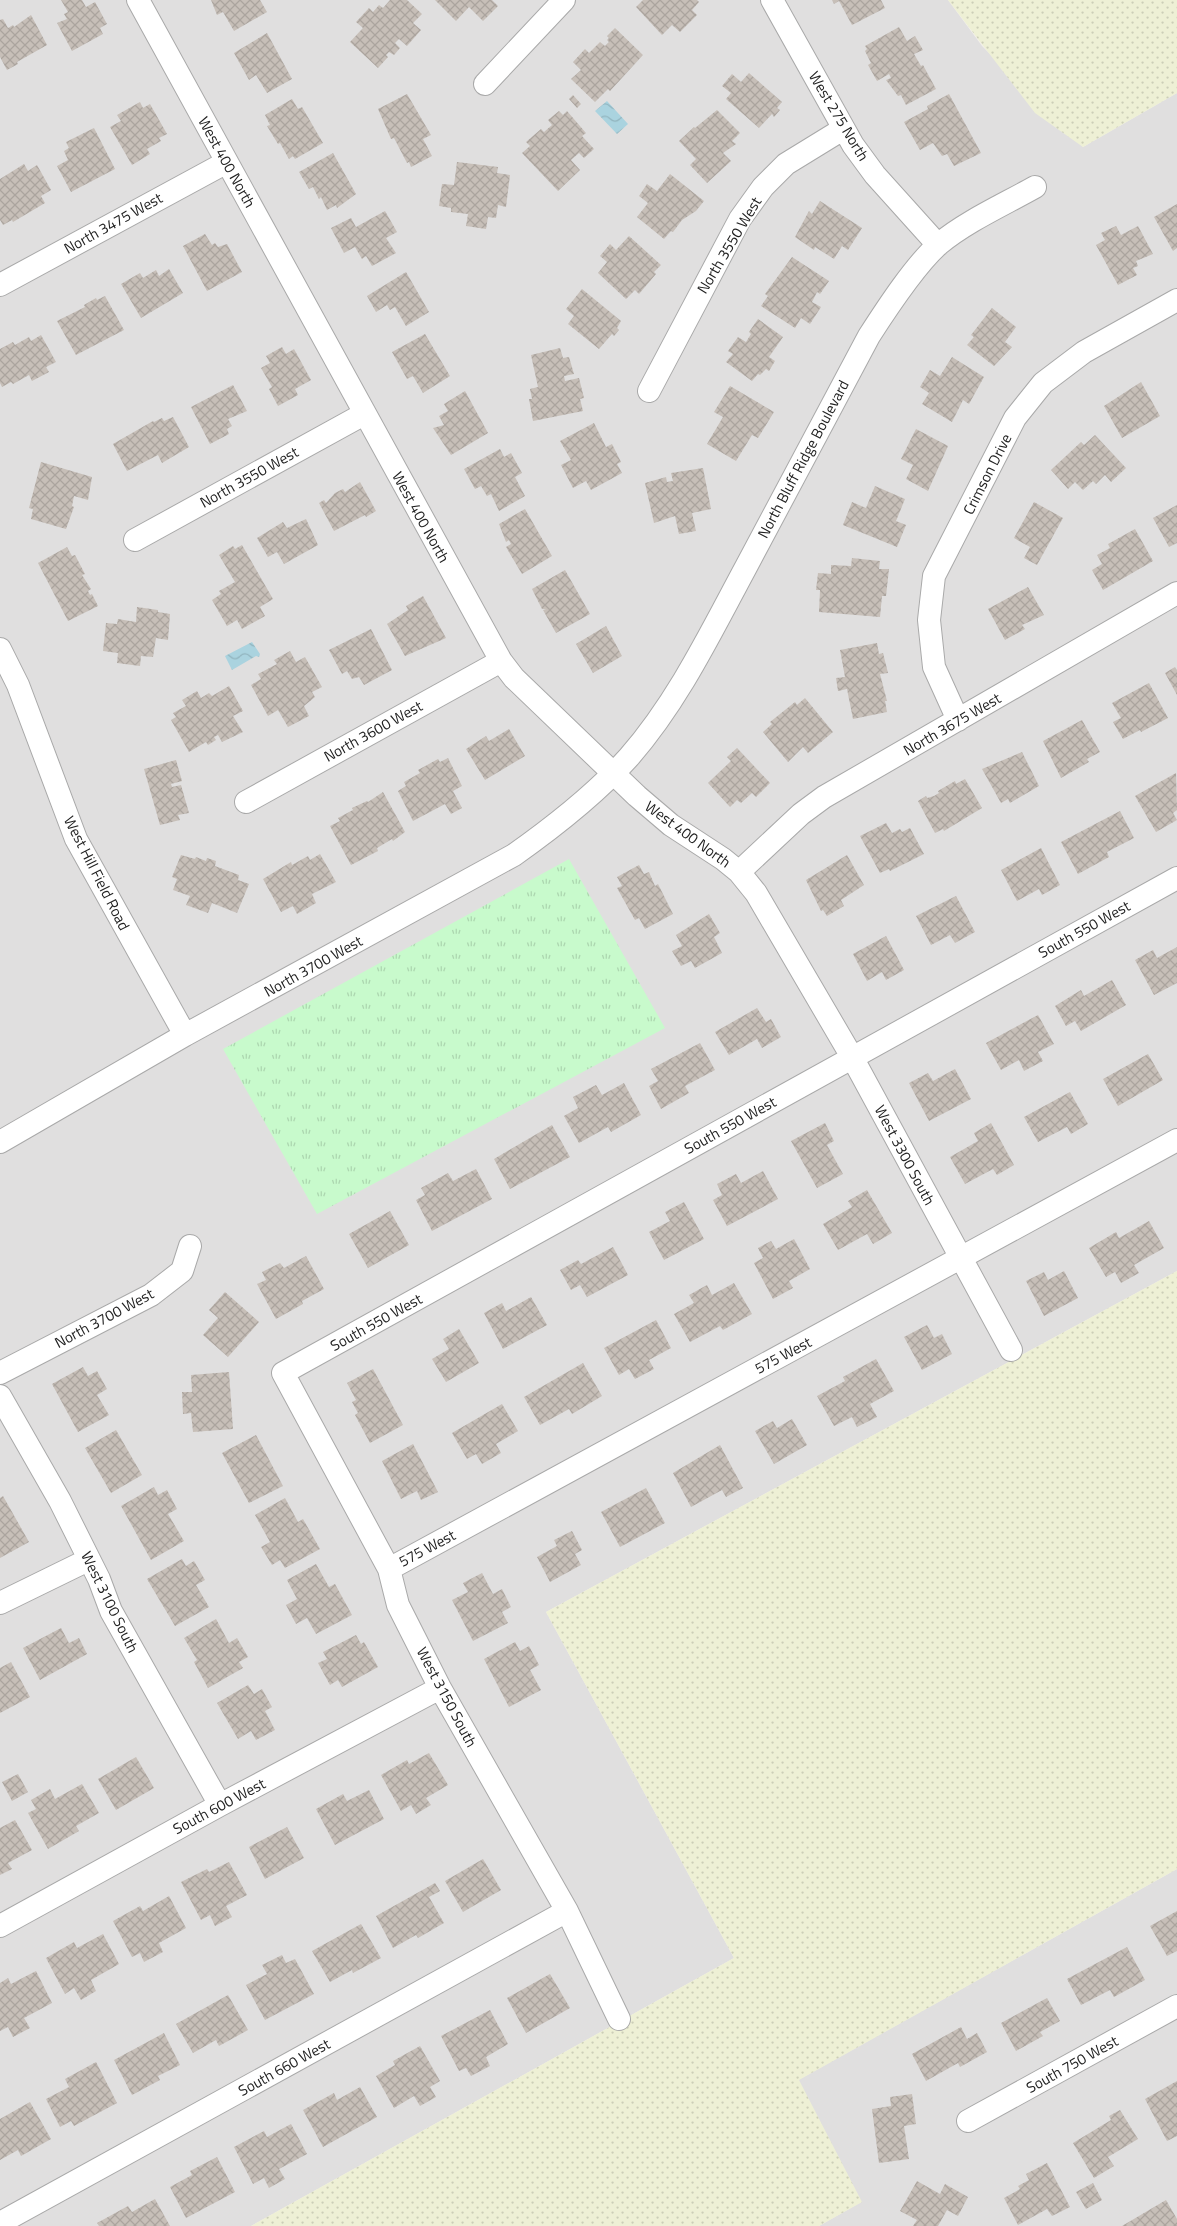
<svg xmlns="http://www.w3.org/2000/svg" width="1177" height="2226" viewBox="0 0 1177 2226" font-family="'Titillium Web',sans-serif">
  <defs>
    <pattern id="farmland-dots" width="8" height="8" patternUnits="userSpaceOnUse" patternTransform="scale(1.25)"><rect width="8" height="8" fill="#eef0d5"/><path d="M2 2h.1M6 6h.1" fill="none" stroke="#ccceb7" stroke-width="1.8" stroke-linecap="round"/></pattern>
    <pattern id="park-tufts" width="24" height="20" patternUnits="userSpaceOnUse" patternTransform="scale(1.25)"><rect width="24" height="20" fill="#c8facc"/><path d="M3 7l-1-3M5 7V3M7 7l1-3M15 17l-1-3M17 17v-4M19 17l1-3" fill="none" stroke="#acd6af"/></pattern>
    <pattern id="water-waves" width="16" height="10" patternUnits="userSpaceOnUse" patternTransform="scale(1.25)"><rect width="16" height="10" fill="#aad3df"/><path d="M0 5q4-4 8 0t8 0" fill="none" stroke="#92b5bf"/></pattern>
    <pattern id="building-cross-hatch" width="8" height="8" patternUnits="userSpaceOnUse" patternTransform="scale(1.25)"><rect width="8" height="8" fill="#c7bfb8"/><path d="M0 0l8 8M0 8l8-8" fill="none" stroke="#aba49e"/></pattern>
  </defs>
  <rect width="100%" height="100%" fill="#f2efe9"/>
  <!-- residential -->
  <path fill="#e0dfdf" d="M0 0H948L982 46 1083 147 1177 93V1271L546 1612 734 1958 251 2226H0Z
    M1177 1869V2226H819L861 2202 798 2080Z"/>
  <!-- farmland -->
  <path fill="url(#farmland-dots)" d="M948 0H1177V93L1083 147 1035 113Z
    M1177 1271V1869L799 2080 862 2202 819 2226H251L734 1958 546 1612Z"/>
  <!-- park -->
  <path fill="url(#park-tufts)" d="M569 859 665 1028 317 1214 223 1049Z"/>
  <!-- water -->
  <path fill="url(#water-waves)" d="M607 101 628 124 617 134 595 111Z
    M252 642 260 654 259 657 256 656 232 670 225 656Z"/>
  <!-- building -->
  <path fill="url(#building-cross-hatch)" d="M61 0H82L86 7 95 2 107 24 100 28 103 34 72 51 57 23 67 19 64 14 68 12Z
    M211 0H260L267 12 234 31 223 12 217 15Z
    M390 0H407L422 14 413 23 421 30 407 46 399 39 395 43 400 48 394 55 389 52 386 55 388 57 378 68 350 42 363 28 356 22 369 8 373 12 379 5 383 8Z
    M435 0H492L498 6 483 21 469 7 456 21Z
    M643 0H697L699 2 692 10 697 15 680 32 672 25 662 35 636 7Z
    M832 0H881L885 8 852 25 839 1 834 4Z
    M31 15 47 45 17 62 18 64 7 70 0 57V20L3 19 8 28 13 25 14 27Z
    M899 27 907 41 915 36 923 50 914 54 921 66 923 65 936 89 906 105 901 95 898 96 886 80 891 78 889 74 877 81 868 65 871 63 865 51 867 49 865 46Z
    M615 28 643 55 610 91 608 89 595 102 571 79 581 70 573 62 585 49 589 53 600 42 605 46 609 42 607 40 609 38 607 36Z
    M267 33 292 79 267 93 256 75 249 80 234 53Z
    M749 73 782 102 777 108 780 110 774 117 772 114 759 128 726 99 731 93 722 86 732 74 741 82Z
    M407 94 431 135 423 139 432 156 411 167 409 162 407 163 394 138 391 139 378 109Z
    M949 94 981 153 954 166 947 154 942 156 933 143 920 150 904 122 928 109 927 106Z
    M573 95 581 104 577 108 569 99Z
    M292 99 298 109 302 107 323 143 295 159 293 156 289 159 280 143 278 144 267 126 270 125 265 115Z
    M140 102 143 108 150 104 167 134 159 138 161 141 147 149 150 154 132 165 110 127 121 121 117 115Z
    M717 110 740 133 732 141 736 144 723 153 731 161 707 183 690 165 696 159 679 141 694 127 695 128Z
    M559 111 563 115 567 111 586 133 582 136 594 149 584 158 579 153 571 160 580 170 558 191 522 153 530 146 526 142 541 129 544 132 552 125 548 120Z
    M94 128 115 169 71 192 57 166 68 160 64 151 69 148 66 142Z
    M333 153 356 194 337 208 336 205 327 210 321 197 319 199 313 187 309 189 299 172Z
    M457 162 498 167 497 173 510 175 506 207 498 205 496 218 488 217 486 229 466 226 468 214 451 212V208L439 206 442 184 454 185Z
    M24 164 28 171 37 165 51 190 41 196 45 203 13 222 12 220 3 225 0 220V179Z
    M670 174 704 201 696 211 682 220 673 232 671 231 664 239 637 217 648 203 639 196 647 184 657 191Z
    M820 201 862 228 848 250 842 246 834 259 815 247 814 250 795 237 809 211 812 214Z
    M1177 204V248L1173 251 1154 217Z
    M385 211 397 232 386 238 396 253 372 266 366 256 362 259 355 247 344 253 331 228 351 218 356 227Z
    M1116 226 1121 235 1138 226 1153 254 1136 261 1138 266 1133 268 1137 275 1118 285 1096 245 1105 240 1101 233Z
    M205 234 212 245 215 243 218 247 227 244 242 272 207 291 183 246Z
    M629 236 661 265 654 272 656 274 639 294 635 290 626 299 598 273 607 262 600 256 610 244 616 250Z
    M792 257 829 281 820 294 817 292 812 302 821 307 810 324 801 318 795 328 761 306 768 296 765 294Z
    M169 269 183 293 141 318 121 284 140 273 143 278 156 270 159 276Z
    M406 272 429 312 406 326 395 307 390 310 387 305 376 312 367 296Z
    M582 289 621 321 617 328 619 330 614 336 612 334 599 349 568 324 574 316 566 309Z
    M105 296 124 330 76 355 57 321 85 307 84 305 96 298 97 300Z
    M992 308 1016 327 1005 342 1012 347 994 366 967 345 974 337 971 335Z
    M758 319 783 337 769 357 775 361 769 371 766 369 760 375 758 374 752 381 726 362 733 354 728 351 738 337 746 342 751 334 749 332Z
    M425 334 450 376 423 393 413 376 407 379 392 352Z
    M41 335 56 362 46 367 49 372 32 381 29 375 13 384 11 382 2 387 0 383V349L13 342 15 345 29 337 31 341Z
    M282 347 286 354 294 349 311 380 295 389 298 395 278 406 269 389 272 387 261 368 270 363 266 356Z
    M560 348 563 358 569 357 574 374 564 376 565 381 579 378 584 398 580 399 583 411 533 421 529 399H532L530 389 538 387 531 355Z
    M952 357 984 377 969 404 963 400 952 422 922 404 929 393 920 387 930 370 940 376Z
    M1141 382 1160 416 1122 438 1104 406Z
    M233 385 247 411 228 419 232 426 227 429 229 434 210 444 191 407Z
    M730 386 774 412 758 438 752 435 736 461 707 444 723 417 714 412Z
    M465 391 488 433 451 455 433 428 444 425 439 416 448 411 444 404Z
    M173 417 189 447 162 463 158 455 127 471 113 444 153 421 154 422 162 418 164 421Z
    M594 423 606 447 612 444 621 462 617 464 622 473 591 490 586 481 573 488 561 465 571 460 560 441Z
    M916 429 948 446 928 491 906 479 913 465 901 459Z
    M1095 435 1126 468 1111 482 1105 475 1096 484 1093 481 1083 490 1075 482 1068 489 1051 470 1081 442 1084 445Z
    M500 449 504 457 511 453 522 473 515 477 525 496 499 511 491 494 487 496 481 486 475 489 464 469Z
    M41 462 92 477 88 500 74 496 72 506 74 507 66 529 31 519 33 509 29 508Z
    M703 468 711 509 692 513 696 531 679 534 675 516 654 523 645 483 666 477 667 482 673 481 671 473Z
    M360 482 376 511 366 517 365 515 334 531 319 503 324 500 326 503 335 493 343 489 345 492Z
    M875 486 905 499 896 521 906 525 897 547 843 525 852 502 866 508Z
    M1034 502 1063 518 1037 565 1024 558 1030 547 1014 538Z
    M1177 505V543L1169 547 1153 518Z
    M525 509 552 556 522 574 506 547 511 544 509 540 506 542 499 524Z
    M306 519 318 545 284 564 277 552 268 557 257 538 283 522 287 528Z
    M1135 529 1153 561 1103 590 1092 570 1102 564 1097 555 1110 548 1108 544Z
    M242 545 273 599 260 607 265 616 242 629 237 620 227 626 212 600 221 594 219 591 235 582 219 555 233 546 235 549Z
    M67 547 72 556 75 555 85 574 82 575 91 589 88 591 90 595 92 594 98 606 68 621 38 563Z
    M852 558 880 561 879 569H889L886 596H882L880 617 819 612 820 590H816L818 573 831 574V565L851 566Z
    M565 570 590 614 556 633 543 610 546 609H542L532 589Z
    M1028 587 1044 615 1022 625 1025 629 1005 640 988 609Z
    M423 596 446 638 405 656 387 624 408 610 406 606Z
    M137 607 158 610V612L170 614 168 640 156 638 153 657 141 656 140 666 117 663 118 653 103 651 106 623 117 624 118 619 136 622Z
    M606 626 622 656 593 673 576 644Z
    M371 629 392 670 364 685 359 677 352 679 347 671 342 674 329 650Z
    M877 643 879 654 883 653 888 673 880 674 887 701H885L887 712 853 719 847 689 838 691 836 678 845 677 840 650Z
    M290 651 296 662 305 657 322 687 312 692 315 697 304 706 309 716 288 727 278 710 268 716 251 685 261 679 258 674 277 664 274 660Z
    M1175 667 1177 670V695L1165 673Z
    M1149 683 1168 718 1141 732 1140 730 1123 739 1113 722 1121 718 1112 703Z
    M229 686 243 711 233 716 243 732 222 742 218 735 214 737 216 740 208 745 206 742 189 752 171 720 176 717 173 713 186 706 182 700 197 691 201 698 209 693 212 696Z
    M805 698 833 732 808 753 803 747 788 762 763 732 772 724 770 722 795 702 797 705Z
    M1082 720 1100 752 1087 759 1089 762 1061 778 1043 741Z
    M509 729 525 756 485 780 466 749 486 736 489 741Z
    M737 748 770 783 756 797 752 793 741 803 737 800 730 807 708 783 731 761 727 757Z
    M1022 752 1039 786 1010 803 1008 799 1001 803 982 769Z
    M448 758 462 786 453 791 462 808 451 814 445 804 413 821 398 791 406 786 404 782 420 773 418 770 438 759 440 762Z
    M176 760 182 781 171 784 172 787 181 785 189 813 178 815 180 820 160 825 144 769Z
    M1176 773 1177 810 1173 813 1177 820 1156 832 1135 796Z
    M965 779 982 808 944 831 943 829 935 833 918 801 926 796 927 798 934 796 939 793 938 791 955 781 956 784Z
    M383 792 405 832 393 841 392 839 377 848 378 851 351 865 330 826 340 821 338 818 353 810 352 808 367 801 368 802Z
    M1120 811 1134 838 1107 852 1109 857 1078 874 1061 842Z
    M886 823 892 833 900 829 902 832 910 828 924 854 890 871 889 869 880 873 860 836Z
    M1041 848 1060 885 1042 895 1039 889 1017 901 1001 870Z
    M320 854 336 882 312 894 316 903 297 914 293 906 281 912 263 879 291 862 292 865 308 856 310 860Z
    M181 855 195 859 196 857 206 861 207 858 216 861 215 866 239 875 238 880 249 884 237 913 212 903 208 913 186 905 190 896 173 890 177 879 172 877Z
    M847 855 864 885 841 900 844 906 827 916 823 910 821 911 806 880Z
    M639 865 644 874 649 872 655 886 658 884 673 914 645 929 639 918 635 920 617 888 622 886 617 877Z
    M956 896 975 932 955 943 950 935 931 945 916 916Z
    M709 914 720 933 714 937 722 953 695 968 691 961 681 966 672 951 682 946 676 935Z
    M886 936 904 970 886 980 882 972 867 981 853 954Z
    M1177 947V983L1154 995 1135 960 1153 950 1157 958Z
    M1112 980 1126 1005 1081 1031 1075 1021 1066 1026 1055 1006 1081 990 1084 996Z
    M757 1008 766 1022 771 1019 781 1037 762 1048 757 1039 729 1055 715 1032Z
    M1038 1015 1054 1044 1038 1052 1043 1061 1024 1071 1019 1060 1001 1070 986 1043Z
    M700 1043 715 1070 685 1086 689 1093 661 1109 649 1086 658 1081 651 1069Z
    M1148 1054 1163 1080 1118 1106 1103 1079Z
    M955 1069 971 1099 929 1121 909 1083 928 1073 933 1081Z
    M624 1083 641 1115 611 1132 608 1127 579 1143 564 1116 578 1108 573 1097 596 1085 602 1095Z
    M1070 1092 1088 1124 1071 1134 1067 1127 1038 1142 1024 1117Z
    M825 1123 834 1141 827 1145 843 1174 817 1188 791 1141Z
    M991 1123 1014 1165 997 1175 993 1169 965 1184 950 1157 978 1141 974 1133Z
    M552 1125 570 1157 510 1189 494 1159Z
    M476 1169 492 1199 432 1231 416 1200 425 1195 421 1188 448 1173 453 1181Z
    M763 1171 778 1199 727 1226 713 1200 722 1195 717 1184 736 1174 741 1183Z
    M867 1190 892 1233 873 1244 867 1234 838 1250 823 1224 852 1207 848 1201Z
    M684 1202 704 1239 664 1260 649 1232 670 1221 665 1212Z
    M390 1211 409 1245 368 1268 349 1234Z
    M1149 1221 1164 1248 1134 1265 1139 1273 1121 1283 1115 1272 1106 1277 1089 1248 1116 1232 1119 1238Z
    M794 1239 810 1269 789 1281 793 1288 773 1299 754 1263 763 1258 758 1248 771 1241 776 1249Z
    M613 1247 628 1275 587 1297 580 1285 571 1290 560 1270 578 1260 581 1264Z
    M306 1256 324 1289 302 1301 303 1304 276 1319 257 1284 266 1280 262 1272 280 1263 284 1268Z
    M1064 1271 1078 1298 1044 1316 1026 1281 1044 1272 1048 1280Z
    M734 1283 752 1314 723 1330 720 1326 690 1342 674 1314 694 1303 689 1295 707 1285 712 1295Z
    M225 1292 259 1322 228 1357 203 1335 218 1318 209 1310Z
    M531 1297 547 1325 503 1349 484 1313 502 1303 506 1311Z
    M656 1320 671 1348 649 1360 654 1369 635 1379 629 1369 619 1375 604 1348Z
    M927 1325 934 1338 942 1334 952 1354 922 1370 904 1337Z
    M459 1329 479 1363 446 1382 432 1359 449 1349 443 1339Z
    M876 1359 894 1391 870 1404 877 1417 857 1427 852 1417 834 1426 817 1396 845 1381 843 1377Z
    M583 1363 602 1396 572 1414 569 1409 540 1425 524 1397Z
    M83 1367 88 1376 97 1371 107 1389 97 1395 109 1415 78 1432 52 1384Z
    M373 1369 403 1425 370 1443 355 1415 358 1413 352 1402 356 1400 347 1383Z
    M229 1372 233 1429 193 1432 191 1413 183 1414 182 1392H192L191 1375Z
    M502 1404 518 1431 496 1444 501 1453 482 1464 476 1454 467 1459 452 1433Z
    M792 1419 807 1445 774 1464 755 1431 773 1421 777 1428Z
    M116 1430 142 1475 111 1493 85 1448Z
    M256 1435 283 1486 249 1503 222 1453Z
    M413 1444 438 1492 421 1500 417 1491 401 1499 382 1461Z
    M720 1445 743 1488 726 1497 722 1490 691 1507 673 1473Z
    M154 1487 158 1495 167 1490 177 1509 168 1514 184 1541 151 1560 121 1506Z
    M646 1488 665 1523 620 1547 601 1512Z
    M3 1496 29 1542 0 1558V1498Z
    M285 1498 298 1522 303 1519 320 1549 285 1568 280 1560 272 1565 261 1547 270 1542 255 1515Z
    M572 1531 582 1550 575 1554 581 1565 550 1582 537 1557 557 1546 554 1540Z
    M182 1559 186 1566 194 1561 205 1580 196 1585 209 1607 175 1626 147 1579Z
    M316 1564 329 1587 335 1584 352 1615 316 1634 307 1618 296 1624 286 1605 297 1599 287 1580Z
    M482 1573 493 1594 502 1589 511 1607 502 1612 508 1623 473 1641 452 1600 468 1592 463 1583Z
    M216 1619 229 1643 237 1638 248 1657 239 1662 243 1668 208 1688 194 1662 197 1660 184 1638Z
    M61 1628 69 1643 79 1638 87 1654 40 1680 23 1648Z
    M356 1635 361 1644 364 1642 378 1667 342 1687 338 1680 330 1685 318 1663 327 1659 323 1652Z
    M515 1642 520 1651 529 1646 539 1665 530 1670 541 1690 509 1707 484 1659Z
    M11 1662 30 1697 0 1713V1668Z
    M248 1685 254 1694 262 1689 272 1707 265 1711 275 1730 256 1740 251 1731 238 1739 217 1703Z
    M429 1753 448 1785 426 1798 431 1805 416 1814 411 1805 401 1811 381 1775 407 1760 409 1764Z
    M136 1757 154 1788 116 1810 98 1779Z
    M18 1774 28 1792 12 1801 2 1782Z
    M82 1784 99 1813 76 1826 79 1831 48 1849 28 1813 36 1809 31 1800 50 1789 55 1799Z
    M369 1790 384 1819 335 1845 316 1809 343 1794 347 1801Z
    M15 1820 32 1850 8 1863 12 1869 0 1875V1828Z
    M287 1827 304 1858 265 1879 249 1847Z
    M483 1859 501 1890 463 1912 445 1881Z
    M229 1862 247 1895 226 1906 232 1917 215 1926 210 1915 201 1920 181 1882 207 1869 209 1872Z
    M435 1883 440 1891 429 1897 444 1923 418 1938 416 1935 393 1948 376 1916Z
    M169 1896 186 1928 159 1943 163 1952 144 1962 140 1953 132 1957 113 1921 140 1906 143 1911Z
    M1177 1911V1951L1167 1956 1150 1926Z
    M361 1924 381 1958 353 1973 352 1970 330 1982 312 1951Z
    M103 1934 119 1964 91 1980 96 1991 81 2000 74 1988 65 1994 46 1958 74 1942 77 1948Z
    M1127 1947 1145 1980 1114 1997 1110 1990 1081 2005 1067 1979Z
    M282 1955 286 1963 295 1959 314 1994 265 2020 246 1985 267 1974 262 1965Z
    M36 1971 52 2003 24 2018 30 2028 13 2037 8 2027 0 2031V1983L8 1978 11 1984Z
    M550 1974 570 2008 526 2033 507 1998Z
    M228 1995 248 2030 219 2046 216 2040 193 2053 176 2024Z
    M1047 1998 1060 2021 1040 2032 1043 2036 1016 2051 1001 2023Z
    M490 2010 508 2044 486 2057 490 2066 471 2076 466 2068 459 2071 441 2036Z
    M961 2027 967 2039 977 2033 987 2052 960 2067 958 2063 926 2081 912 2054Z
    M164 2033 180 2065 158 2076 160 2080 132 2095 114 2060Z
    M420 2046 440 2081 430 2087 436 2097 420 2106 414 2096 394 2108 376 2076 395 2065 393 2061Z
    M96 2062 117 2103 74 2126 71 2121 60 2127 46 2099 69 2087 65 2079Z
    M1177 2081V2136L1167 2141 1145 2099Z
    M360 2087 377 2117 323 2147 303 2110 334 2093 337 2100Z
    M912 2094 916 2124 904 2126 909 2159 879 2163 872 2109 891 2106 890 2097Z
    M30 2102 51 2139 21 2156 18 2150 0 2160V2119Z
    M1120 2110 1138 2139 1108 2157 1114 2166 1094 2178 1073 2143 1111 2120 1109 2116Z
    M291 2124 307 2154 279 2169 285 2179 269 2188 264 2178 253 2184 234 2147 264 2131 267 2137Z
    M217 2157 235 2192 186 2218 170 2187 192 2175 190 2171Z
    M1047 2163 1070 2207 1052 2216 1047 2209 1018 2225 1004 2198 1020 2189 1018 2186 1029 2180 1026 2174Z
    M917 2181 940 2194 945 2184 968 2197 958 2216 947 2210 938 2226H913L917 2220 900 2211Z
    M1093 2183 1102 2200 1086 2209 1076 2192Z
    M155 2199 170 2226H99L97 2223 128 2206 132 2212Z
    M1166 2200 1177 2219V2226H1122Z"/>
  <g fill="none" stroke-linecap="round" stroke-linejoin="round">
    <defs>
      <path id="minor" d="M138 0 501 661 514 678 637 796 671 825 723 859 739 872 756 893 852 1057 1011 1350
        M772 0 853 145 875 175 938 245
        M485 84 564 0
        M0 285 227 162
        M649 391 740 219 763 187 786 164 843 129
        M135 540 364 414
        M0 649 18 685 76 839 185 1035
        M958 720 934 667 929 620 934 576 1015 418 1043 383 1084 352 1177 300
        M246 802 501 661
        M739 872 801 814 824 797 1177 593
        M0 1142 185 1035 514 855C555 826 595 795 629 757 678 701 711 632 746 567 787 490 828 413 869 336 887 308 915 265 939 244 967 221 1003 205 1035 187
        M0 1373 151 1295 182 1271 190 1246
        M0 1396 60 1501 99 1579 111 1611 220 1805
        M389 1569 1177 1140
        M0 1603 88 1560
        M0 1926 220 1805 440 1688
        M619 2019 567 1911 440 1688 398 1605 389 1569 283 1373 1177 878
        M968 2121 1177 2006
        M0 2223 567 1911"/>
    </defs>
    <!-- minor casing -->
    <use href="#minor" stroke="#a9a9a9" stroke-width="24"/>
    <!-- minor -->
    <use href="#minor" stroke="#fff" stroke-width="22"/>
  </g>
  <g text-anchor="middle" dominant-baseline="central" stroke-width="4" stroke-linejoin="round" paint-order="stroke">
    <!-- street labels -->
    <g font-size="15" fill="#222" stroke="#fff">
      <text transform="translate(839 116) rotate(59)">West 275 North</text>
      <text transform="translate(227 162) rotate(61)">West 400 North</text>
      <text transform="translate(113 223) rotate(-29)">North 3475 West</text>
      <text transform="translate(729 245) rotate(-59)">North 3550 West</text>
      <text transform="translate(803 459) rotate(-62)">North Bluff Ridge Boulevard</text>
      <text transform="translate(987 474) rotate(-63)">Crimson Drive</text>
      <text transform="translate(249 477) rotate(-29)">North 3550 West</text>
      <text transform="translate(421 517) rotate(61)">West 400 North</text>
      <text transform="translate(952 724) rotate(-30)">North 3675 West</text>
      <text transform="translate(373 731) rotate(-29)">North 3600 West</text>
      <text transform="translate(688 834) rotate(36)">West 400 North</text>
      <text transform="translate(97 873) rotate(63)">West Hill Field Road</text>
      <text transform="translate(1084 929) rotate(-29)">South 550 West</text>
      <text transform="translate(313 966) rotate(-29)">North 3700 West</text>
      <text transform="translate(730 1125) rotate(-29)">South 550 West</text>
      <text transform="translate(905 1155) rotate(62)">West 3300 South</text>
      <text transform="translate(104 1318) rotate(-28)">North 3700 West</text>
      <text transform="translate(376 1322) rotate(-29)">South 550 West</text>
      <text transform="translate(783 1355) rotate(-28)">575 West</text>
      <text transform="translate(427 1548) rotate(-28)">575 West</text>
      <text transform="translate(110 1602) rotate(64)">West 3100 South</text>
      <text transform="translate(447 1697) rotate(62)">West 3150 South</text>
      <text transform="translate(219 1806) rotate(-28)">South 600 West</text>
      <text transform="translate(1072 2064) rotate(-29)">South 750 West</text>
      <text transform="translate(284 2067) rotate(-29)">South 660 West</text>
    </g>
  </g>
</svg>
